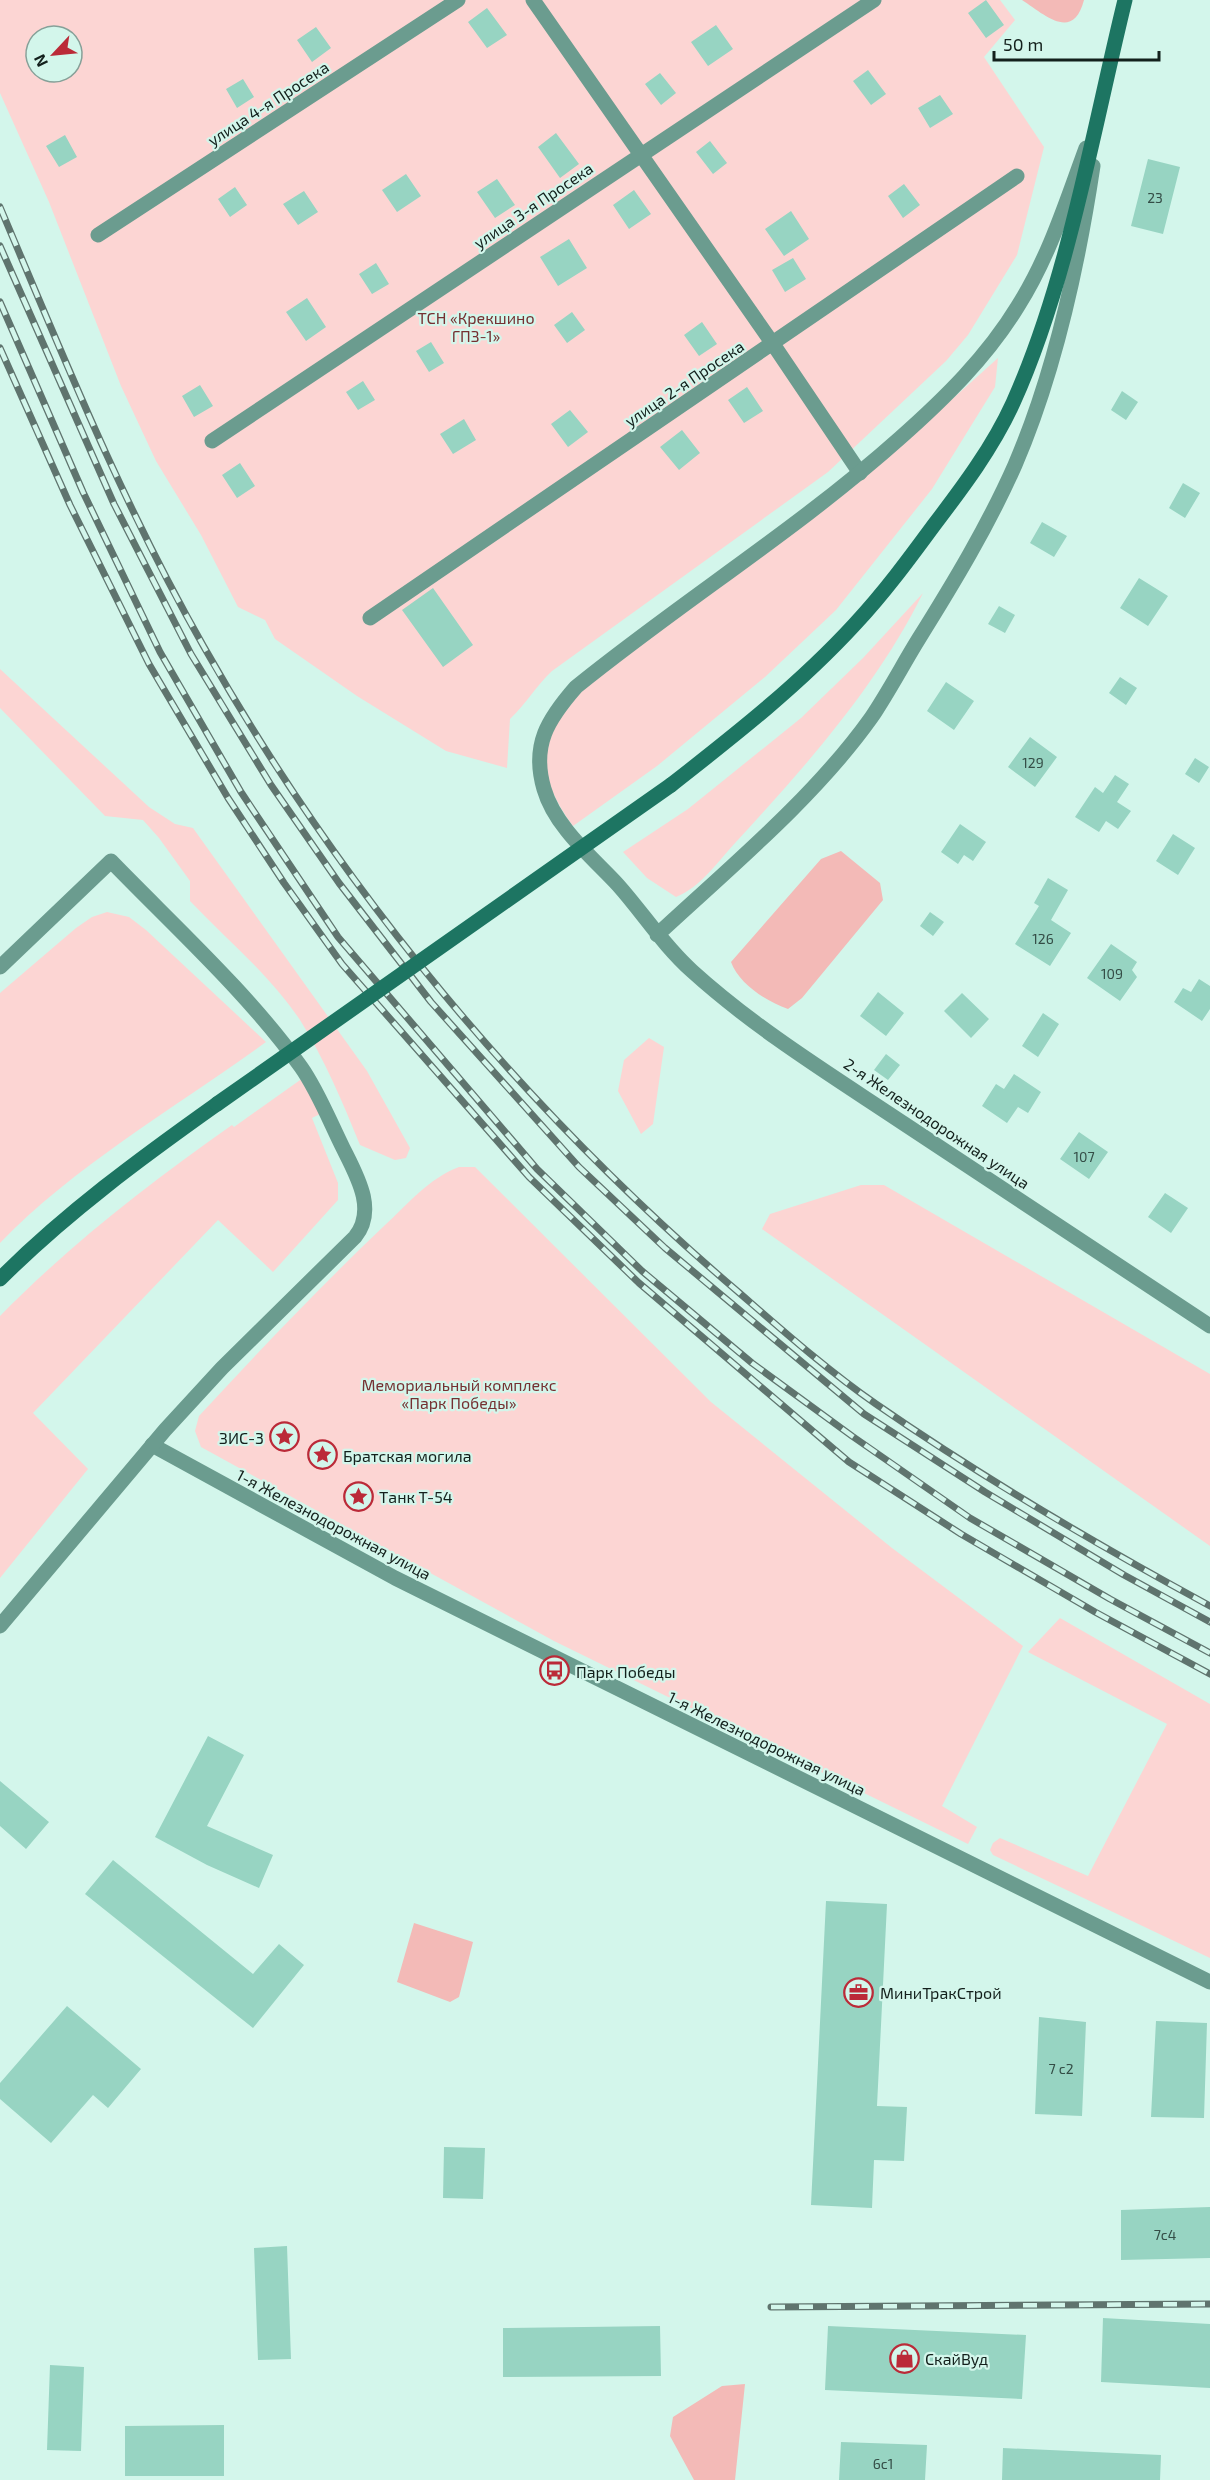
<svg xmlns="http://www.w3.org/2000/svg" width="1210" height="2480" viewBox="0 0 1210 2480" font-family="'Exo 2',sans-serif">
  <rect width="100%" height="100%" fill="#d3f6eb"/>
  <!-- green -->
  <path fill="#fcd5d3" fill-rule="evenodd" d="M0 0H1000L1015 20 984 57 1044 147 1017 255 968 335 946 361 828 472 552 671C536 686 526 704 510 719L507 768 446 751 357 696 275 639 265 620 238 607 201 535 156 461 121 386 49 202 0 93ZM36 36H72V72H36Z
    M998 358 995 387 932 489 836 610 765 677 657 766 573 826C529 766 540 732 591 682L929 420Z
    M923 593C877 686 806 766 736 842 719 860 700 888 676 897L647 878 623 852 688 809 801 718 863 658Z
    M0 669 149 807 175 824 193 828 367 1071 410 1148 406 1158 395 1160 360 1145C343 1103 324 1058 300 1020 270 975 227 940 190 901V881L159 838 143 820 105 816 0 708Z
    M107 912 129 917 146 930 266 1042C180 1105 76 1164 0 1243V993L76 928 92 917Z
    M649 1038 664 1047 653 1124 641 1134 618 1091 624 1060Z
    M310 1073 330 1109 312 1118 338 1183V1200L273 1272 218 1220 33 1413 88 1469 0 1578V1316C73 1242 147 1185 232 1125L234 1127Z
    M459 1167H475L711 1402 892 1548 1023 1646 942 1806 977 1827 968 1844 554 1641 201 1447 195 1431 199 1416C259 1351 320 1287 384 1226 407 1205 429 1178 459 1167Z
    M861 1185H884L1210 1374V1546L762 1229 770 1214Z
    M1060 1618 1210 1704V1958L993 1855 990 1850 993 1843 1000 1838 1088 1876 1167 1724 1028 1652Z"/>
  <!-- water -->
  <path fill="#f3bab7" d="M1022 0H1084C1073 42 1045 15 1022 0Z
    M841 851 880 883 883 900 802 998 788 1009C766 1001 739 984 731 962L821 859Z
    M414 1923 473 1942 459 1997 450 2002 397 1982Z
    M745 2384 735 2480H694L670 2436 673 2417 722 2386Z"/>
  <!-- building -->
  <path fill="#97d4c2" d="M986 0 1004 25 986 38 968 13Z
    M487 8 507 35 487 48 468 22Z
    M716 25 733 49 708 66 691 42Z
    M316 27 331 48 312 62 297 40Z
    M868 70 886 94 871 105 853 81Z
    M660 73 676 93 661 105 645 84Z
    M243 79 254 97 237 108 226 89Z
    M940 95 953 114 930 128 918 108Z
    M556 133 579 164 560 178 538 147Z
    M65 135 77 157 59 167 46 146Z
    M710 141 727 163 713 174 696 152Z
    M1148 159 1180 167 1163 234 1131 226Z
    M406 174 421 196 397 212 382 190Z
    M497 179 515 205 495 218 477 192Z
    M904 184 920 205 903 218 888 196Z
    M235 187 247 205 230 217 218 199Z
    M634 190 651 214 629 229 613 205Z
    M304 191 318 212 298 225 283 204Z
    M791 211 809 239 784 256 765 229Z
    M569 239 587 268 558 286 540 257Z
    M793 258 806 279 785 292 772 270Z
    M376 263 389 284 372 294 359 274Z
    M307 298 326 327 306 341 286 312Z
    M572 312 585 330 567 343 554 325Z
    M702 322 717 344 699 356 684 335Z
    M431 342 444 363 429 372 416 351Z
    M363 381 375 400 358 410 346 392Z
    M200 385 213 406 194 417 182 396Z
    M747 387 763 411 744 423 728 400Z
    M1122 391 1138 402 1126 420 1111 410Z
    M570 410 588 432 568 447 551 424Z
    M464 419 476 440 453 454 440 434Z
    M682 430 700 453 679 470 660 447Z
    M240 463 255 486 237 498 222 475Z
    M1183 483 1200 493 1185 518 1169 508Z
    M1042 522 1067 536 1054 557 1030 543Z
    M1139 578 1168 596 1148 626 1120 608Z
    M433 588 473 645 443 667 402 610Z
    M999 606 1015 615 1005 633 988 624Z
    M1120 677 1137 688 1126 705 1109 693Z
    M946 682 974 701 954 730 927 711Z
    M1030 737 1057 757 1035 787 1008 767Z
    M1195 758 1209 767 1199 783 1185 774Z
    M1115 775 1129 784 1117 802 1131 811 1118 829 1106 821 1099 832 1075 817 1095 787 1103 793Z
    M960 824 986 842 973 861 964 855 958 864 941 852Z
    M1173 834 1195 848 1178 875 1156 861Z
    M1048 878 1068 890 1051 920 1071 933 1050 966 1015 944 1039 906 1034 903Z
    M930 912 944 922 933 936 920 926Z
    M1111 944 1137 962 1132 970 1137 977 1120 1001 1087 978Z
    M1199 979 1210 986V1009L1202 1021 1174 1002 1183 988 1191 992Z
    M878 992 904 1013 886 1036 860 1016Z
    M962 993 989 1019 971 1038 944 1011Z
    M1043 1013 1059 1024 1038 1057 1022 1046Z
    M886 1054 900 1065 888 1080 874 1070Z
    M1014 1074 1041 1092 1028 1113 1018 1107 1007 1123 982 1106 996 1084 1004 1089Z
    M1079 1132 1108 1152 1089 1179 1060 1159Z
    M1165 1193 1188 1208 1171 1233 1148 1217Z
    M208 1736 244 1755 207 1826 273 1855 259 1888 207 1865 155 1837Z
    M0 1781 49 1822 26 1849 0 1826Z
    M113 1860 253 1974 279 1944 304 1965 253 2028 85 1894Z
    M826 1901 887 1904 877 2106 907 2107 904 2161 874 2160 872 2208 811 2205Z
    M67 2006 141 2069 108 2108 93 2095 51 2143 0 2099V2083Z
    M1039 2017 1086 2022 1082 2116 1035 2114Z
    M1156 2021 1207 2023 1204 2118 1151 2117Z
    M444 2147 485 2148 483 2199 443 2198Z
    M1210 2207V2258L1121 2260V2210Z
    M287 2246 291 2359 258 2360 254 2248Z
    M1103 2318 1210 2324V2388L1101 2382Z
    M660 2326 661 2376 503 2377V2328Z
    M828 2326 1026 2335 1022 2399 825 2390Z
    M50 2365 84 2367 81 2451 47 2450Z
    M224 2425V2476H125V2426Z
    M841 2442 927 2445 925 2480H839Z
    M1003 2448 1161 2455 1160 2480H1002Z"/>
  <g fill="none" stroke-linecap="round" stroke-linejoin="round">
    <!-- minor -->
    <path stroke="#6b9c8f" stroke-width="15" d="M533 0 773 344 860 473
      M98 235 458 0
      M212 441 874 0
      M370 618 1017 176
      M152 1445 395 1578 1210 1982"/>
    <!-- tertiary -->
    <path stroke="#6b9c8f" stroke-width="15" d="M1086 148C1066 202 1049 257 1018 306 987 357 944 399 900 438 798 529 682 601 576 687 548 719 531 745 544 789 555 827 592 857 618 885 643 913 663 945 692 971 756 1029 831 1075 903 1123 1005 1191 1108 1258 1210 1326
      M657 935C728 869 814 798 871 718 888 693 902 666 918 640 953 584 988 526 1015 465 1055 372 1078 266 1093 166
      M0 967 111 861C174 926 249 994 301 1067 318 1091 330 1122 343 1148 357 1176 377 1210 355 1237L222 1368 165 1430 0 1626"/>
    <!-- secondary -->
    <path stroke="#1d7562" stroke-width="15" d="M671 785C735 735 800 684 855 624 884 593 909 559 934 525 963 487 993 447 1013 403 1068 281 1093 130 1125 0
      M0 1279C66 1213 141 1158 217 1104"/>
    <defs>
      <path id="rail" d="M0 207C63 356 124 507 204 647 342 891 523 1108 736 1290 781 1329 827 1370 876 1404 983 1478 1096 1544 1210 1606
        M0 246 114 504 191 654 271 785 339 883 431 1002 579 1167 665 1248 864 1414 985 1492 1124 1575 1210 1622
        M0 302 83 492 160 652 241 792 338 937 537 1169 642 1271 752 1363 852 1436 970 1518 1110 1599 1210 1653
        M0 348 70 505 149 664 228 798 284 883 342 964 529 1177 639 1283 849 1462 961 1534 1095 1612 1210 1674
        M771 2307 1210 2304"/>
    </defs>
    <!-- rail casing -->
    <use href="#rail" stroke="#5f746e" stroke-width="7"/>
    <!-- rail -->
    <use href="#rail" stroke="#d3f6eb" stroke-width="4.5" stroke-dasharray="14" stroke-linecap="butt"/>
    <!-- secondary-bridge -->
    <path stroke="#1d7562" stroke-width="15" d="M217 1104 671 785"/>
  </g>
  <!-- icons -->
  <defs>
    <symbol id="sight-ring" viewBox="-11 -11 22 22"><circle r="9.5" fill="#d3f6eb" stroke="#bb2a38" stroke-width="1.5"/><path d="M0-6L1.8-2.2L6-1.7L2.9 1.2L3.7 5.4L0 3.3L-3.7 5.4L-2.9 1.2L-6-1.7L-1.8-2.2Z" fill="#bb2a38"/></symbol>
    <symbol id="bus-ring" viewBox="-11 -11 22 22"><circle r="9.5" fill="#d3f6eb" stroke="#bb2a38" stroke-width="1.5"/><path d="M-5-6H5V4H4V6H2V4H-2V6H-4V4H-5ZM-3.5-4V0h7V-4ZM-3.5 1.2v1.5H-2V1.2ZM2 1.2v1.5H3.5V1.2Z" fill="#bb2a38"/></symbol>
    <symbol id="office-ring" viewBox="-11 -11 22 22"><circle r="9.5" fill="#d3f6eb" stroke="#bb2a38" stroke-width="1.5"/><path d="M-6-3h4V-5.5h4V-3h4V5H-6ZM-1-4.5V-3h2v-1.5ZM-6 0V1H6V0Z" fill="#bb2a38"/></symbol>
    <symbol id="shop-ring" viewBox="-11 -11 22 22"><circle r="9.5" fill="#d3f6eb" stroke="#bb2a38" stroke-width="1.5"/><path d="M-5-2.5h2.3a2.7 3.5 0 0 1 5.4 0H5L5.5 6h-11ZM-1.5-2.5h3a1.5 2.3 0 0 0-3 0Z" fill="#bb2a38"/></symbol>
  </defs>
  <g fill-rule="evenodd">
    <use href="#sight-ring" x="268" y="1420" width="33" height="33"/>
    <use href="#sight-ring" x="306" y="1438" width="33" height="33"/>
    <use href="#sight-ring" x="342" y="1480" width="33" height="33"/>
    <use href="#bus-ring" x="538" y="1654" width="33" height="33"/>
    <use href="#office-ring" x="842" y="1976" width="33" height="33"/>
    <use href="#shop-ring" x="888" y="2342" width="33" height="33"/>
  </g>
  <g text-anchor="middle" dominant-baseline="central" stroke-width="4.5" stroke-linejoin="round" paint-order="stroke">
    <!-- number labels -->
    <g font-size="14" fill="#344d46">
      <text x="1155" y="197">23</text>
      <text x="1033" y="762">129</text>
      <text x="1043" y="938">126</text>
      <text x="1112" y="973">109</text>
      <text x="1084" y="1156">107</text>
      <text x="1061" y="2068">7 с2</text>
      <text x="1165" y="2234">7с4</text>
      <text x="883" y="2463">6с1</text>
    </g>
    <!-- street labels -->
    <g font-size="16" fill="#13201c" stroke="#d3f6eb">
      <text transform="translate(268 103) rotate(-33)">улица 4-я Просека</text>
      <text transform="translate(533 205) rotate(-34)">улица 3-я Просека</text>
      <text transform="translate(684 383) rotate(-34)">улица 2-я Просека</text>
      <text transform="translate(937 1123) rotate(34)">2-я Железнодорожная улица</text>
      <text transform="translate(334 1524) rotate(28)">1-я Железнодорожная улица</text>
      <text transform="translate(767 1743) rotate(26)">1-я Железнодорожная улица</text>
    </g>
    <!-- park labels -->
    <g font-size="16" fill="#753031" stroke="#d3f6eb">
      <text x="476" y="317">ТСН «Крекшино<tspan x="476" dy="18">ГПЗ-1»</tspan></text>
      <text x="459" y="1384">Мемориальный комплекс<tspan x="459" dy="18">«Парк Победы»</tspan></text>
    </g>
    <!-- poi labels -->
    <g font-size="16" fill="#13201c" stroke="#d3f6eb" text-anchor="start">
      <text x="264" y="1437" text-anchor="end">ЗИС-3</text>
      <text x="343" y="1455">Братская могила</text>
      <text x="379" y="1496">Танк Т-54</text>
      <text x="576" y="1671">Парк Победы</text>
      <text x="880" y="1992">МиниТракСтрой</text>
      <text x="925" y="2358">СкайВуд</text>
    </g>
  </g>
  <!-- north arrow -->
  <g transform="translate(54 54) rotate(244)"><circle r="28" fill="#d3f6eb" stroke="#86a098" stroke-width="1.5"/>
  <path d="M0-4.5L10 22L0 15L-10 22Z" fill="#bb2a38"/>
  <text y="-9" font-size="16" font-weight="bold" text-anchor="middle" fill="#13201c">N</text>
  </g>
  <!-- scale -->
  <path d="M994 51v9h165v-9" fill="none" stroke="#13201c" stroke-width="3"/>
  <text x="1003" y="51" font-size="18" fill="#13201c" stroke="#d3f6eb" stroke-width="4.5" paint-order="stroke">50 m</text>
</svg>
